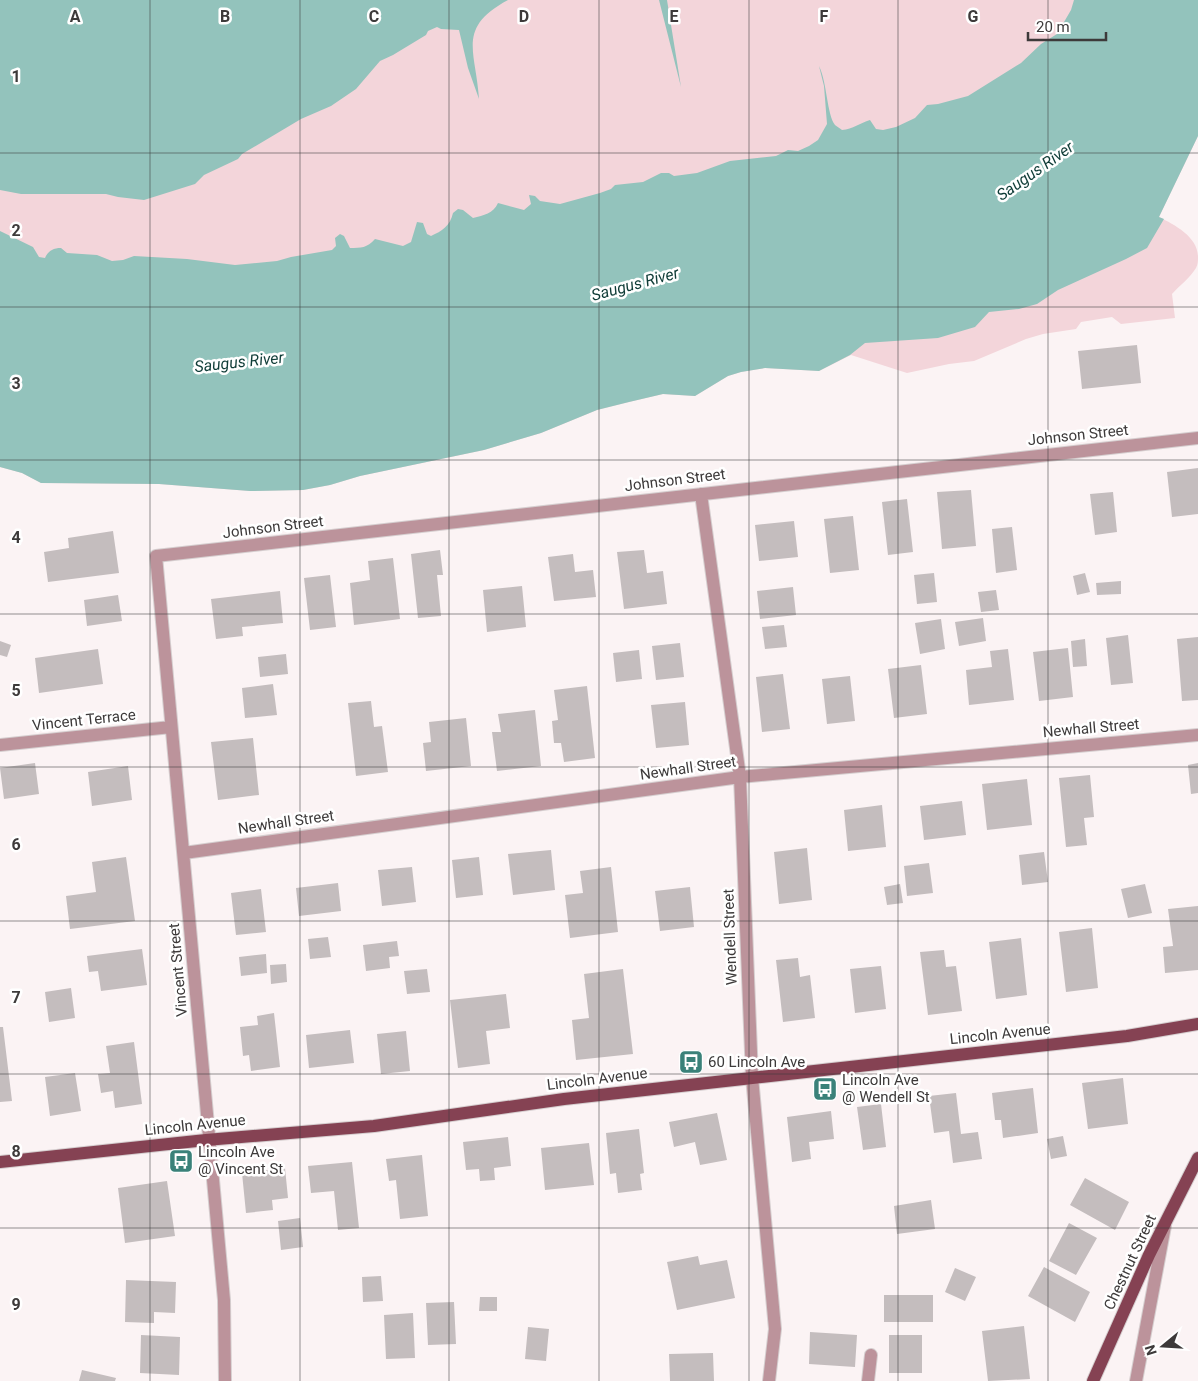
<svg xmlns="http://www.w3.org/2000/svg" width="1198" height="1381" viewBox="0 0 1198 1381" font-family="Roboto,sans-serif">
  <rect width="100%" height="100%" fill="#fbf3f4"/>
  <!-- green -->
  <path fill="#f3d5da" d="M0 0H1198V136L1159 217C1175 225 1198 237 1198 257 1198 261 1198 264 1196 268 1190 278 1180 285 1172 294L1175 318 1121 324 1112 317 1081 322 1076 329 1043 334 1026 339 974 361 949 364 907 373 851 355 819 371 765 368 741 372 728 376 695 396 663 394 629 402 597 410 541 433 484 450 360 476 330 485 303 490 250 491 159 484 41 483 22 473 0 467Z"/>
  <!-- water -->
  <path fill="#93c3bc" d="M0 0H508C456 28 476 51 479 99L468 68 459 30 441 29 437 27 428 31 426 35 393 55 380 61 356 89 331 106 301 119 242 154 238 159 204 175 195 184 144 200 118 197 106 194H21L0 190Z
    M659 0H667L681 87Z
    M1074 0H1198V136L1159 217 1164 219 1147 248 1126 259 1058 290 1037 304 1019 309 989 312 975 327 938 338 865 343 850 355 819 371 765 368 741 372 728 376 695 396 663 394 629 402 597 410 541 433 484 450 360 476 330 485 303 490 250 491 159 484 41 483 22 473 0 467V231L33 247 39 257 45 258C48 251 53 248 61 248L67 253 97 255 112 261 123 260 134 256 187 259 235 265 277 261 291 257 332 250 336 246 335 238 340 234 344 236 350 248C361 248 367 248 375 239L403 246 411 242 417 222 423 223 427 234 431 236C442 231 450 226 453 213L458 209 463 210 473 218C484 215 493 214 498 203L524 210 531 204 529 195 535 196 540 201 560 204 600 193 611 189 615 185 643 182 661 173H669L674 176 697 173 730 161 776 156 788 150 798 151 809 146 818 140 827 124 824 86 819 66C827 82 827 115 835 125 837 127 840 128 842 130 853 129 860 123 870 120L876 129 883 130 896 127 915 118 927 105 938 104 968 96 1021 63 1041 44 1057 34 1071 10Z"/>
  <!-- building -->
  <path fill="#c4bdbe" d="M1137 345 1141 383 1082 389 1078 351Z
    M1198 468V514L1172 517 1167 472Z
    M971 490 976 546 942 549 937 492Z
    M1113 492 1117 532 1095 535 1090 494Z
    M907 499 913 552 888 555 882 502Z
    M853 516 859 570 830 573 824 519Z
    M794 521 798 557 759 561 755 525Z
    M1012 527 1017 570 996 573 992 529Z
    M113 531 119 573 48 582 44 552 69 548 68 538Z
    M440 550 443 575H437L441 616 418 618 411 554Z
    M644 550 647 573 663 571 667 604 624 609 617 552Z
    M573 554 575 572 593 570 596 597 554 601 548 557Z
    M393 558 400 619 354 625 350 583 370 580 368 561Z
    M934 573 937 602 917 604 914 575Z
    M1085 573 1090 592 1077 595 1073 576Z
    M330 575 336 627 310 630 304 578Z
    M1121 581V594L1097 595 1096 583Z
    M522 586 526 627 487 632 483 590Z
    M793 587 796 615 760 619 757 591Z
    M996 590 999 610 981 612 978 592Z
    M280 591 283 623 242 627 243 636 216 639 211 599Z
    M118 595 122 621 87 626 84 600Z
    M983 618 986 641 959 646 955 622Z
    M941 619 945 649 920 654 915 623Z
    M784 625 787 647 765 649 762 627Z
    M1128 635 1133 683 1111 685 1106 638Z
    M1198 637V700L1182 701 1177 639Z
    M1085 639 1087 666 1073 667 1071 641Z
    M0 641 11 645 7 657 0 655Z
    M680 643 684 677 656 680 652 646Z
    M1068 648 1073 697 1039 701 1033 652Z
    M98 649 103 684 39 693 35 658Z
    M1008 649 1014 700 969 705 966 670 992 667 990 651Z
    M639 650 642 679 616 682 613 653Z
    M286 654 288 674 260 677 258 657Z
    M921 665 927 714 894 718 888 669Z
    M783 674 790 729 762 732 756 677Z
    M850 676 855 721 827 724 822 679Z
    M273 684 277 715 245 718 242 688Z
    M587 686 595 758 564 762 561 743H554L552 721 558 720 554 690Z
    M371 701 374 727 382 726 388 772 356 776 348 703Z
    M685 702 689 745 656 748 651 705Z
    M535 710 541 766 497 771 492 732H501L498 714Z
    M466 718 471 766 426 771 423 743 431 742 429 722Z
    M253 738 259 795 218 800 211 742Z
    M35 763 39 794 4 799 0 768Z
    M1198 763V793L1191 794 1188 765Z
    M128 766 132 800 92 806 88 772Z
    M1090 775 1094 817 1084 818 1087 845 1066 847 1059 778Z
    M1027 779 1032 825 987 830 982 784Z
    M962 801 966 835 924 840 920 806Z
    M882 805 886 847 848 851 844 810Z
    M807 848 812 900 779 904 774 852Z
    M551 850 555 890 513 895 508 854Z
    M1044 852 1048 882 1022 885 1019 855Z
    M126 857 135 921 70 929 66 896 96 892 92 862Z
    M479 857 483 895 456 898 452 860Z
    M929 863 933 893 907 896 904 866Z
    M412 867 416 902 382 906 378 870Z
    M611 867 618 932 570 938 565 895 583 893 580 871Z
    M338 883 341 911 299 916 296 888Z
    M900 884 903 903 887 905 884 887Z
    M1145 884 1152 913 1128 918 1121 889Z
    M690 887 694 927 660 931 655 891Z
    M261 889 266 932 236 935 231 893Z
    M1198 906V970L1165 973 1163 947 1173 946 1168 909Z
    M1092 928 1098 988 1066 992 1059 932Z
    M328 937 331 957 310 959 308 939Z
    M1021 938 1027 995 996 999 989 942Z
    M397 941 399 956 389 957 390 968 366 971 363 945Z
    M142 949 147 985 101 991 98 971 89 972 87 956Z
    M944 950 946 967 956 966 962 1011 928 1015 920 952Z
    M266 954 267 973 241 976 239 957Z
    M798 958 800 977 810 975 815 1018 783 1022 776 960Z
    M286 964 287 982 271 984 270 965Z
    M881 966 886 1009 855 1013 850 969Z
    M427 969 430 992 407 994 404 971Z
    M623 969 633 1054 576 1060 572 1020 589 1018 584 974Z
    M71 988 75 1018 49 1022 45 992Z
    M506 994 510 1028 486 1031 490 1064 458 1068 450 1000Z
    M274 1013 280 1067 251 1071 249 1055 243 1056 240 1027 258 1025 257 1016Z
    M0 1027H3L12 1101 0 1102Z
    M350 1030 354 1063 309 1068 306 1035Z
    M406 1031 410 1071 381 1074 377 1034Z
    M134 1042 142 1104 115 1108 113 1091 101 1093 98 1074 110 1073 106 1046Z
    M75 1073 81 1111 50 1116 45 1077Z
    M1123 1078 1128 1124 1088 1129 1082 1083Z
    M1033 1088 1038 1133 1003 1138 1001 1120H995L992 1093Z
    M956 1093 961 1134 978 1132 982 1159 953 1163 949 1131 934 1133 929 1096Z
    M881 1104 886 1147 863 1150 857 1107Z
    M831 1111 834 1139 809 1142 811 1159 792 1162 787 1117Z
    M717 1113 727 1160 700 1165 695 1142 674 1147 669 1122Z
    M639 1129 644 1173 640 1174 642 1190 618 1193 616 1173 610 1174 606 1133Z
    M1063 1136 1067 1156 1051 1159 1047 1139Z
    M508 1137 511 1166 494 1168 495 1180 480 1181 479 1169 466 1170 463 1142Z
    M589 1143 594 1185 545 1190 541 1148Z
    M422 1155 428 1216 400 1219 396 1180 389 1181 386 1159Z
    M352 1162 359 1228 338 1230 334 1191 311 1193 308 1166Z
    M285 1168 288 1198 272 1200 273 1210 246 1213 242 1173Z
    M1085 1178 1129 1202 1115 1230 1070 1205Z
    M167 1181 175 1236 125 1243 118 1188Z
    M931 1200 935 1229 897 1234 894 1206Z
    M300 1218 303 1247 281 1250 278 1221Z
    M1069 1223 1097 1238 1076 1275 1049 1261Z
    M698 1256 700 1265 727 1260 735 1298 677 1310 667 1262Z
    M1044 1267 1090 1292 1075 1322 1028 1296Z
    M955 1268 976 1277 965 1301 945 1292Z
    M381 1276 383 1301 363 1302 362 1277Z
    M126 1280 176 1282 175 1313 154 1312V1323L125 1322Z
    M884 1295H933V1322H884Z
    M480 1297H497V1311H479Z
    M454 1302 456 1344 428 1345 426 1303Z
    M413 1313 415 1358 386 1359 384 1315Z
    M1024 1326 1030 1379 988 1381 982 1331Z
    M528 1327 549 1329 546 1361 525 1359Z
    M810 1332 857 1335 855 1367 809 1364Z
    M141 1335 180 1337 179 1375 140 1373Z
    M889 1335H922V1373H889Z
    M713 1353 714 1381H670L669 1354Z
    M82 1370 116 1378 115 1381H79Z"/>
  <g fill="none" stroke-linecap="round" stroke-linejoin="round">
    <defs>
      <path id="minor" d="M701 494 740 777 752 1077 775 1329 769 1381
        M0 745 171 727
        M184 853 740 777 1198 735
        M225 1381 224 1300 156 556 1198 438
        M868 1381 871 1355
        M1136 1381 1165 1226"/>
      <path id="major" d="M0 1162 206 1140 374 1126 564 1099 1127 1036 1198 1024
        M1093 1381 1149 1255 1198 1158"/>
    </defs>
    <!-- minor casing -->
    <use href="#minor" stroke="#d5cecf" stroke-width="14"/>
    <!-- major casing -->
    <use href="#major" stroke="#d5cecf" stroke-width="14"/>
    <!-- minor -->
    <use href="#minor" stroke="#bc939b" stroke-width="12"/>
    <!-- major -->
    <use href="#major" stroke="#854253" stroke-width="12"/>
  </g>
  <!-- grid -->
  <path fill="none" stroke="#3d3a3a" stroke-width="1" stroke-opacity="0.55" d="M150 0V1381M300 0V1381M449 0V1381M599 0V1381M749 0V1381M898 0V1381M1048 0V1381M0 153H1198M0 307H1198M0 460H1198M0 614H1198M0 767H1198M0 921H1198M0 1074H1198M0 1228H1198"/>
  <!-- icons -->
  <defs>
    <symbol id="bus-square" viewBox="-11 -11 22 22"><rect x="-9" y="-9" width="18" height="18" rx="4" fill="#3a8179" stroke="#fff"/><path d="M-5-6H5V4H4V6H2V4H-2V6H-4V4H-5ZM-3.5-4V0h7V-4ZM-3.5 1.2v1.5H-2V1.2ZM2 1.2v1.5H3.5V1.2Z" fill="#fff"/></symbol>
  </defs>
  <g fill-rule="evenodd">
    <use href="#bus-square" x="677" y="1048" width="28" height="28"/>
    <use href="#bus-square" x="811" y="1075" width="28" height="28"/>
    <use href="#bus-square" x="167" y="1147" width="28" height="28"/>
  </g>
  <g text-anchor="middle" dominant-baseline="central" stroke-width="5" stroke-linejoin="round" paint-order="stroke">
    <!-- street labels -->
    <g font-size="15" fill="#3d3a3a" stroke="#fff">
      <text transform="translate(1078 435) rotate(-6)">Johnson Street</text>
      <text transform="translate(675 480) rotate(-7)">Johnson Street</text>
      <text transform="translate(273 527) rotate(-7)">Johnson Street</text>
      <text transform="translate(84 720) rotate(-6)">Vincent Terrace</text>
      <text transform="translate(1091 728) rotate(-5)">Newhall Street</text>
      <text transform="translate(688 768) rotate(-8)">Newhall Street</text>
      <text transform="translate(286 822) rotate(-8)">Newhall Street</text>
      <text transform="translate(730 937) rotate(-92)">Wendell Street</text>
      <text transform="translate(178 970) rotate(-95)">Vincent Street</text>
      <text transform="translate(1000 1034) rotate(-6)">Lincoln Avenue</text>
      <text transform="translate(597 1079) rotate(-7)">Lincoln Avenue</text>
      <text transform="translate(195 1125) rotate(-6)">Lincoln Avenue</text>
      <text transform="translate(1130 1262) rotate(-65)">Chestnut Street</text>
    </g>
    <!-- poi labels -->
    <g font-size="15" fill="#3d3a3a" stroke="#fff" text-anchor="start">
      <text x="708" y="1062">60 Lincoln Ave</text>
      <text x="842" y="1080">Lincoln Ave<tspan x="842" dy="17">@ Wendell St</tspan></text>
      <text x="198" y="1152">Lincoln Ave<tspan x="198" dy="17">@ Vincent St</tspan></text>
    </g>
    <!-- water labels -->
    <g font-size="16" font-style="italic" fill="#0f3c37" stroke="#fff">
      <text transform="translate(1035 171) rotate(-35)">Saugus River</text>
      <text transform="translate(635 284) rotate(-15)">Saugus River</text>
      <text transform="translate(239 362) rotate(-6)">Saugus River</text>
    </g>
  </g>
  <g font-size="16" text-anchor="middle" font-weight="bold" fill="#3d3a3a" stroke="#fff" stroke-width="5" stroke-linejoin="round" paint-order="stroke">
    <text x="75" y="22">A</text>
    <text x="225" y="22">B</text>
    <text x="374" y="22">C</text>
    <text x="524" y="22">D</text>
    <text x="674" y="22">E</text>
    <text x="824" y="22">F</text>
    <text x="973" y="22">G</text>
    <text x="16" y="82">1</text>
    <text x="16" y="236">2</text>
    <text x="16" y="389">3</text>
    <text x="16" y="543">4</text>
    <text x="16" y="696">5</text>
    <text x="16" y="850">6</text>
    <text x="16" y="1003">7</text>
    <text x="16" y="1157">8</text>
    <text x="16" y="1310">9</text>
  </g>
  <!-- north arrow -->
  <g transform="translate(1163 1346) rotate(252)" stroke="#ffffff" stroke-width="4" paint-order="stroke">
  <path d="M0-4L9 19L0 12L-9 19Z" fill="#3d3a3a"/>
  <text y="-8" font-size="14" font-weight="bold" text-anchor="middle" fill="#3d3a3a">N</text>
  </g>
  <!-- scale -->
  <path d="M1028 32v8h78v-8" fill="none" stroke="#3d3a3a" stroke-width="2.5"/>
  <text x="1036" y="32" font-size="15" fill="#3d3a3a" stroke="#ffffff" stroke-width="4" paint-order="stroke">20 m</text>
</svg>
